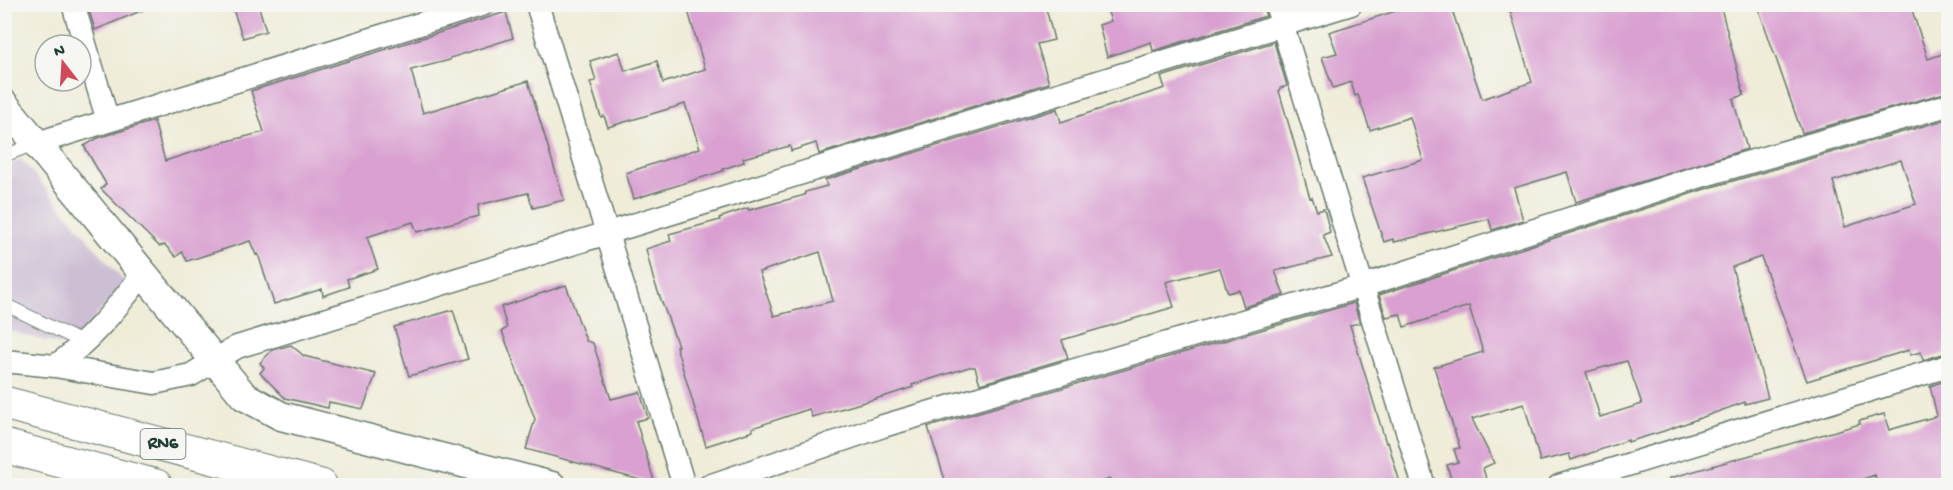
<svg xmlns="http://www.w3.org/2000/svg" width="1953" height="490" viewBox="0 0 1953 490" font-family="'Gochi Hand',sans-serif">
  <rect width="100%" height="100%" fill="#f6f6f2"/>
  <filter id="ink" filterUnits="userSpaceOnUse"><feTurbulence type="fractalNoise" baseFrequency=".0167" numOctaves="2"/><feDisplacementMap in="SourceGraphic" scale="12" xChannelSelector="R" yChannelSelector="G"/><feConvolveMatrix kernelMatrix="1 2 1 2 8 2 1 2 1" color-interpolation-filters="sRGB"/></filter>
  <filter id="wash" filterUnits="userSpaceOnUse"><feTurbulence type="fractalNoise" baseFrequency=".008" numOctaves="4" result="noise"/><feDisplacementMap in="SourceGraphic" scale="24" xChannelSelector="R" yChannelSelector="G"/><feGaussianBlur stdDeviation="1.35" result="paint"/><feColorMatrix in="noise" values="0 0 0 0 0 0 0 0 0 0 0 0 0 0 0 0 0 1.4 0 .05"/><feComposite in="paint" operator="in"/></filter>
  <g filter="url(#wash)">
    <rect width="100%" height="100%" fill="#efecd8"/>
    <!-- industrial -->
    <path fill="#ccbed3" d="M21 159 125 283 69 347 5 330 4 168Z"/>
    <g id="blocks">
      <!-- building -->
      <path fill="#d9a0d1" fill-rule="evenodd" d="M87 4H155V5L95 30Z
        M231 4H258L266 31 243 38Z
        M686 4H1045L1054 40 1037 44 1049 83 819 154 816 143 791 151 790 146 743 158 744 162 723 169V171L634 199 626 173 700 148 685 104 608 127 604 116 601 117 590 82 596 81 590 61 619 52 625 71 657 61 663 83 705 69Z
        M1105 4H1262L1266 16 1153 51 1151 42 1107 57 1099 25 1111 21Z
        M1418 4H1450L1482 99 1532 82 1508 4H1720L1744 95 1733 99 1747 149 1576 202 1567 172 1514 188 1523 220 1492 230 1489 219 1394 242 1393 239 1384 242 1362 178 1423 160 1410 117 1370 130 1358 95 1355 96 1351 82 1333 88 1322 57 1337 53 1329 32Z
        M1757 4H1910L1928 59 1948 52V92L1802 133Z
        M506 12 513 38 450 58V60L411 70 423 113 528 81 564 200 533 208 528 193 478 205 479 216 417 232 413 222 367 237 378 269 347 279 349 287 323 296 322 289 274 304 258 254 256 255 250 241 187 261 182 252 176 257 165 245 159 246 101 189 106 184 84 146 98 138 154 121 165 161 224 142 264 132 251 91Z
        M1274 42 1287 86 1280 88 1279 91 1310 198 1312 197 1317 211 1324 209 1330 232 1323 235 1332 257 1275 271 1284 295 1244 307 1239 290 1228 293 1220 268 1166 282 1174 307 1062 340 1068 358 980 384 975 367H969L912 385 913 387 889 395 812 417 809 409 752 428 753 431 706 446 676 346H678L653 278 646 249 671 241 669 234 720 220 719 218 748 208 749 210 805 195V192L827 186 825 180 1057 109 1061 122 1165 88 1161 77ZM820 252 833 301 774 316 759 272Z
        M1948 119V344L1945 345 1946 353 1923 360 1921 352 1910 355 1909 350 1807 381 1761 257 1732 267 1768 398 1745 404V402L1664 431 1628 442V440L1571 460 1569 454 1540 461 1524 404 1472 419 1494 463 1483 468 1488 486H1453L1447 465 1458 462 1454 449 1460 448 1434 367 1483 352 1469 306 1404 327 1400 314 1386 317 1379 295 1705 189ZM1901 160 1916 204 1845 227 1833 181ZM1627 361 1642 404 1600 417 1586 372Z
        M566 285 586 341 593 343 611 399 640 392 648 418 636 421 655 484 526 449 535 419 502 331 507 328 501 307Z
        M1354 303 1360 323 1350 325 1386 443 1388 442 1401 486H1112L1110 479 1088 486H947L928 427Z
        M453 310 468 359 409 376 394 327Z
        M291 345 304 356 376 374 363 409 329 402 328 408 285 398 260 373 264 368 260 363 272 350Z
        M1948 380V486H1878L1875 475 1842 486H1671L1670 478 1860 424 1859 421 1884 414 1889 430 1937 416 1930 386Z"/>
    </g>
  </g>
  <g filter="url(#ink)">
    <use href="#blocks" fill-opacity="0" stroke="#687a6d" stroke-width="1.5"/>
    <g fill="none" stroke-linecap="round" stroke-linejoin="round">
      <defs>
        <path id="service" d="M4 156 37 143
          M4 304 84 343"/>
        <path id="minor" d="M73 4 108 121
          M537 4 684 486
          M1276 4 1424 486
          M37 143 484 4
          M4 361 55 366C91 341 117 307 143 274
          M55 366 154 383 191 375 237 347 1351 4
          M709 486 883 426 1363 286 1701 176 1948 105
          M1559 486 1948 366"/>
        <path id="tertiary" d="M4 104 244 396 281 416 552 486"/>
        <path id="trunk" d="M4 403 321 486
          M4 446 156 486"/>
      </defs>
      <!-- service casing -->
      <use href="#service" stroke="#687a6d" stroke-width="14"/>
      <!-- minor casing -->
      <use href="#minor" stroke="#687a6d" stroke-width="25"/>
      <!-- tertiary casing -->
      <use href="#tertiary" stroke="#687a6d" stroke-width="31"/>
      <!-- trunk casing -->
      <use href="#trunk" stroke="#687a6d" stroke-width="35"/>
      <!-- service -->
      <use href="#service" stroke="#fff" stroke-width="12"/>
      <!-- minor -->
      <use href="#minor" stroke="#fff" stroke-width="22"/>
      <!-- tertiary -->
      <use href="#tertiary" stroke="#fff" stroke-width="28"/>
      <!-- trunk -->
      <use href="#trunk" stroke="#fff" stroke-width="33"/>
    </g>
  </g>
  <g text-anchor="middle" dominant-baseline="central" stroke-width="4.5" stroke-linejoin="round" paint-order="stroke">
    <!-- shield labels -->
    <rect fill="#f6f6f2" stroke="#60746d" stroke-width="1.5" x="140.5" y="429" width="45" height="30" rx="4.5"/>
    <g font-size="18" font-weight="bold" fill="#1f3d34">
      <text x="163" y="444">RN6</text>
    </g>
  </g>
  <!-- margin -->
  <rect width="1953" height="490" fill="none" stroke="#f6f6f2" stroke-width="24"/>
  <!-- north arrow -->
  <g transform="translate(63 63) rotate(343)"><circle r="28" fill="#f6f6f2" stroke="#a0aca6" stroke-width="1.5"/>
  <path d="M0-4.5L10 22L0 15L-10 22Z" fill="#d1495b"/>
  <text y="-9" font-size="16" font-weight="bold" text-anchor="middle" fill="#1f3d34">N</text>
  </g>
</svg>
